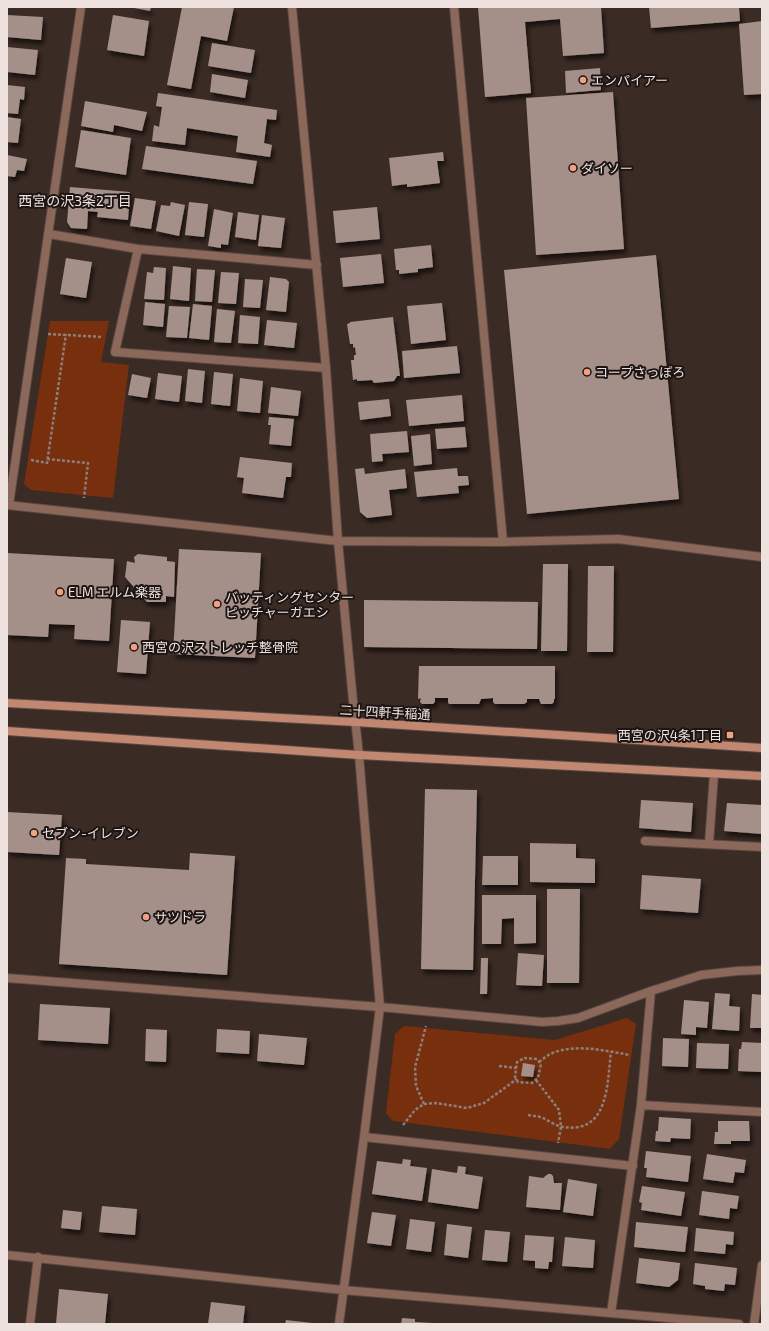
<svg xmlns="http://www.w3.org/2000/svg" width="769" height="1331" viewBox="0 0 769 1331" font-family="'Exo 2','Noto Sans JP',sans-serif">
  <defs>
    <filter id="shadow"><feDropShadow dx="2.5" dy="4.5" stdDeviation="2" flood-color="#0009"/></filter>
  </defs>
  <rect width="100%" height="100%" fill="#3b2b25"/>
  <!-- green -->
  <path fill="#772f0e" d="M50 321H109L101 362 129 365 113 498 31 490 24 484Z
    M627 1018 636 1024 619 1139 610 1149 393 1121 386 1113 395 1034 404 1026 555 1040Z"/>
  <!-- building -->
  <path fill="#a49088" filter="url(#shadow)" d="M129 7H151L150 11Z
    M182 7H234L227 41 201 36 191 89 167 85Z
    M478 7H601L604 53 563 56 560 19 525 22 531 93 485 97Z
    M649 7H739L740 21 651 28Z
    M7 15 43 17 41 40 7 37Z
    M113 15 149 21 144 56 107 50Z
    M762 21V94L744 95 739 24Z
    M212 43 255 50 251 73 208 66Z
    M7 47 38 50 35 75 7 72Z
    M600 68 601 90 566 93 565 71Z
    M212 74 248 80 245 98 210 92Z
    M7 85 25 87 24 100 20 99 18 114 7 113Z
    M613 92 624 249 536 255 526 98Z
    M158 93 277 110 276 120 267 119 264 143 272 145 270 157 236 152 238 136 187 128 185 145 152 141 154 125 159 127 162 107 156 106Z
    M85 101 147 112 142 131 114 125 113 132 81 126Z
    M7 117 21 119 18 143 7 142Z
    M81 130 131 138 126 175 75 167Z
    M146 146 257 161 253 184 142 169Z
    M443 152 444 161H437L440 183 407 187V184L392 186 389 158Z
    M7 155 27 159 24 171 17 170 15 177 7 176Z
    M70 187 130 192 128 220 97 217 98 212 88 211 87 229 71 228 67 222Z
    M135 198 156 201 151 229 130 226Z
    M171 202 185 205 179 236 156 231 161 205 170 206Z
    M189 202 208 204 204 237 185 235Z
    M377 207 380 239 336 243 333 211Z
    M214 209 233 213 228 245 221 244V248L208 246Z
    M238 212 259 215 256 240 235 237Z
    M262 215 285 218 281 248 258 246Z
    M431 245 433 267 418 269V272L399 274V270H396L394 249Z
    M381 254 384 283 343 287 340 258Z
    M656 255 679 499 527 514 504 270Z
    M66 258 92 262 86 298 60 294Z
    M173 266 191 268 189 301 170 299Z
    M154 267 166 268 164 300 144 299 147 272 153 273Z
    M197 269 215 270 212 302 195 301Z
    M221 272 239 273 236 304 218 303Z
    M270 277 286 279 289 282 286 312 266 310Z
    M245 279 263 280 260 308 243 307Z
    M145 302 165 304 163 327 143 325Z
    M442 303 446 340 411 344 407 306Z
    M193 304 212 306 209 340 189 338Z
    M169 306 190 307 187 338 166 337Z
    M217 309 235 311 231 343 214 342Z
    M240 315 260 317 258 344 238 343Z
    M393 317 400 376H397L394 381 374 383 372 380 357 381V379L353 380 351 360H354V355H356L355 347 353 348V344H350L347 324 350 323V322Z
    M267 320 297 323 294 348 264 345Z
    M457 346 460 373 404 378 402 351Z
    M188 369 205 371 202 403 185 401Z
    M214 372 233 374 230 406 211 404Z
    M158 373 182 376 179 402 155 399Z
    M132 374 151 378 147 398 128 395Z
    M240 378 263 381 260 413 237 411Z
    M271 387 301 391 298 416 268 413Z
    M462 395 464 421 409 426 406 400Z
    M389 399 391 416 360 420 358 402Z
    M269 417 294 419 291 446 269 444 271 425H268Z
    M465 427 467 447 437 449 435 429Z
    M407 431 409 452 382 454 383 461 372 462 370 434Z
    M430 434 432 464 414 466 411 436Z
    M240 457 292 463 291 477H286L283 498 242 493 244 478 237 477Z
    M364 468 365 474 405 469 407 488 389 490 392 515 367 518 360 512 355 469Z
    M457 468 458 476H468L469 485 458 486 459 493 417 497 414 472Z
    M179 549 261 553 255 658 173 654Z
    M7 553 114 559 109 641 74 639 75 625 49 624 48 637 7 635Z
    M138 554 167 557V561L175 562 174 597 166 596V602H147L125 577 127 561 135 563 134 557Z
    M543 564H568L567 651H541Z
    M588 566H614L613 652H587Z
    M364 600 538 602 537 649 364 647Z
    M121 620 150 622 146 674 117 672Z
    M419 666H555V699H554V702L552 704H541L539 699H527V702L524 704H495L493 702V698L481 699 479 704H449L448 702V698H435V702L433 704H422L420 702 421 698 418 699Z
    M425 789 477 790 473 970 421 969Z
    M641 800 693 803 691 832 639 828Z
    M727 803 762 805V834L724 831Z
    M7 812 62 815 59 855 7 852Z
    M530 843 576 844V858L595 859V883L530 882Z
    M190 853 235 856 227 975 59 964 66 858 86 859V864L189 870Z
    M483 856H518V885H482Z
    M642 875 701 879 698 913 640 909Z
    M547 889H580L579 983H547Z
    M482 895H536V943L514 944V918L502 919 501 944H482Z
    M518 953 544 955 542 986 516 985Z
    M481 958H488L487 994H480Z
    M715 993 730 994 729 1006 740 1007 739 1031 712 1029Z
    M752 994 762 995V1028H750Z
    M684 1000 709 1002 707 1028 696 1027V1035L681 1034Z
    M40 1004 110 1008 108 1044 38 1040Z
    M146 1029 167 1030 166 1062 145 1061Z
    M217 1029 250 1031 249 1054 216 1052Z
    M259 1034 307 1038 304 1065 257 1061Z
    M663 1038 689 1039 688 1067 662 1066Z
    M742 1042 762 1043V1072L738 1071 739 1049H741Z
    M697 1043 729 1044 728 1069 696 1068Z
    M523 1063 535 1065 533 1077 521 1076Z
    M659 1117 691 1119 690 1139 671 1138 670 1142 655 1141 656 1131H658Z
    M718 1121H749L750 1141H731V1144H714L715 1132H718Z
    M646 1151 691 1156 688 1182 646 1177 647 1168H644Z
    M707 1154 746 1160 744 1173 735 1172 733 1183 703 1179Z
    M403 1159 411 1160 410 1166 427 1168 422 1201 372 1194 377 1161 402 1164Z
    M458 1166 466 1167 465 1174 483 1177 478 1209 428 1202 432 1169 457 1173Z
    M548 1174H551L553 1176 554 1183H562L560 1210 526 1207 529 1176 543 1178Z
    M568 1179 597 1184 593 1216 563 1212Z
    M642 1186 685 1192 681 1216 641 1210 642 1203 639 1202Z
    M702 1191 739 1196 737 1209 730 1208 729 1219 699 1215Z
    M102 1206 137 1209 135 1235 99 1232Z
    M63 1210 82 1212 80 1230 61 1228Z
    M372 1212 396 1215 391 1246 367 1243Z
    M410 1219 435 1222 431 1252 406 1249Z
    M636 1222 688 1227 685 1252 634 1247Z
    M447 1224 472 1227 468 1258 444 1255Z
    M696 1228 734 1232 733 1245 726 1244 725 1254 694 1251Z
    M485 1230 510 1232 507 1262 482 1260Z
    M525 1235 554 1237 552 1262H549L548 1269 535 1268V1261L523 1260Z
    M565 1237 595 1240 593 1268 562 1266Z
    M639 1258 680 1263 678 1280 669 1287 636 1283Z
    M695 1263 737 1268 735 1285 725 1284 724 1291 705 1289V1286L693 1284Z
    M59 1289 108 1294 105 1324H56Z
    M211 1302 245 1306 243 1324H208Z
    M402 1318 415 1319V1322L433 1323V1324H401Z
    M286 1320 312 1323V1324H285Z"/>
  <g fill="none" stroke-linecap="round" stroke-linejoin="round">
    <defs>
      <path id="lane" d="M645 841 762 847
        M709 844 714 774"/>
      <path id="street" d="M292 7 326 368 338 541 353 701 359 755 380 1007 364 1137 339 1324
        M454 7 503 542
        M49 234 138 249 317 265
        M138 249 115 352 326 368
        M7 505 338 541 503 542 618 539 762 557
        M9 505 81 7
        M7 978 380 1007 542 1022 558 1021 578 1018 651 991 701 975 737 971 762 970
        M641 1105 762 1112
        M364 1137 633 1166
        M7 1255 343 1290 739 1324
        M611 1313 641 1105 651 991
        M30 1324 38 1257
        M754 1324 762 1265"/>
      <path id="secondary" d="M7 703 355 722 762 748
        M7 731 359 755 762 776"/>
    </defs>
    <!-- lane casing -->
    <use href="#lane" stroke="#584843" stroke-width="10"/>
    <!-- street casing -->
    <use href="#street" stroke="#584843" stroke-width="10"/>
    <!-- secondary casing -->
    <use href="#secondary" stroke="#584843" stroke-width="10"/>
    <!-- path -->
    <path stroke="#8d7f7a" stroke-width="2.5" stroke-dasharray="3 2" stroke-linecap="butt" d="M48 334 103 337
      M47 459 88 463 84 498
      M31 460 47 463 66 334
      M524 1058 537 1059 541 1064 538 1078 532 1083 518 1082 515 1077 517 1062Z
      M539 1062C544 1058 549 1054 555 1052 579 1044 606 1051 630 1055
      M499 1066 516 1068
      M536 1080 559 1110 561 1127 558 1143
      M424 1104 416 1086 415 1067 426 1026
      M528 1115C533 1116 538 1116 543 1118 549 1121 556 1126 563 1127 609 1134 607 1084 611 1052
      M403 1125 415 1110 424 1104 436 1103 467 1108 484 1103 517 1079"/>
    <!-- lane -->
    <use href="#lane" stroke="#8c685a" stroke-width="8"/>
    <!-- street -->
    <use href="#street" stroke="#8c685a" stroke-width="8"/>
    <!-- secondary -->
    <use href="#secondary" stroke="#c18770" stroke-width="8"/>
  </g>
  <!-- markers -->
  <g fill="#f2a080" stroke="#1d1513" stroke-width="1.5">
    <circle cx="583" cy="80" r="4"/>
    <circle cx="573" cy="168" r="4"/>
    <circle cx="587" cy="372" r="4"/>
    <circle cx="60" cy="592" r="4"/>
    <circle cx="217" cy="604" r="4"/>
    <circle cx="134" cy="647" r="4"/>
    <rect x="726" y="731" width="8" height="8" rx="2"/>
    <circle cx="34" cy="833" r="4"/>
    <circle cx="146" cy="917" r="4"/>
  </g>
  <g text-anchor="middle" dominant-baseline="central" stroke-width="4" stroke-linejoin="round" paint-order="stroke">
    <!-- poi labels -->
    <g font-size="13" fill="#eee2de" stroke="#1d1513" text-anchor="start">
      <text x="591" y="80">エンパイアー</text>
      <text x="581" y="168">ダイソー</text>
      <text x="595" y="372">コープさっぽろ</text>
      <text x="68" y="592">ELM エルム楽器</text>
      <text x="225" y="597">バッティングセンター<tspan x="225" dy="15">ピッチャーガエシ</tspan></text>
      <text x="142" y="647">西宮の沢ストレッチ整骨院</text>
      <text x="722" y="735" text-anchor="end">西宮の沢4条1丁目</text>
      <text x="42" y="833">セブン-イレブン</text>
      <text x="154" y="917">サツドラ</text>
    </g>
    <!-- street labels -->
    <g font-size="13" fill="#eee2de" stroke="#1d1513">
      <text transform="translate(385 712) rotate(3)">二十四軒手稲通</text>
    </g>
    <!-- neighbourhood labels -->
    <g font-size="14" fill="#eee2de" stroke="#1d1513">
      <text x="75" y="200">西宮の沢3条2丁目</text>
    </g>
  </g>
  <!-- border -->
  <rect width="769" height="1331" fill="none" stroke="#eee2de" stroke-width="16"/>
</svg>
